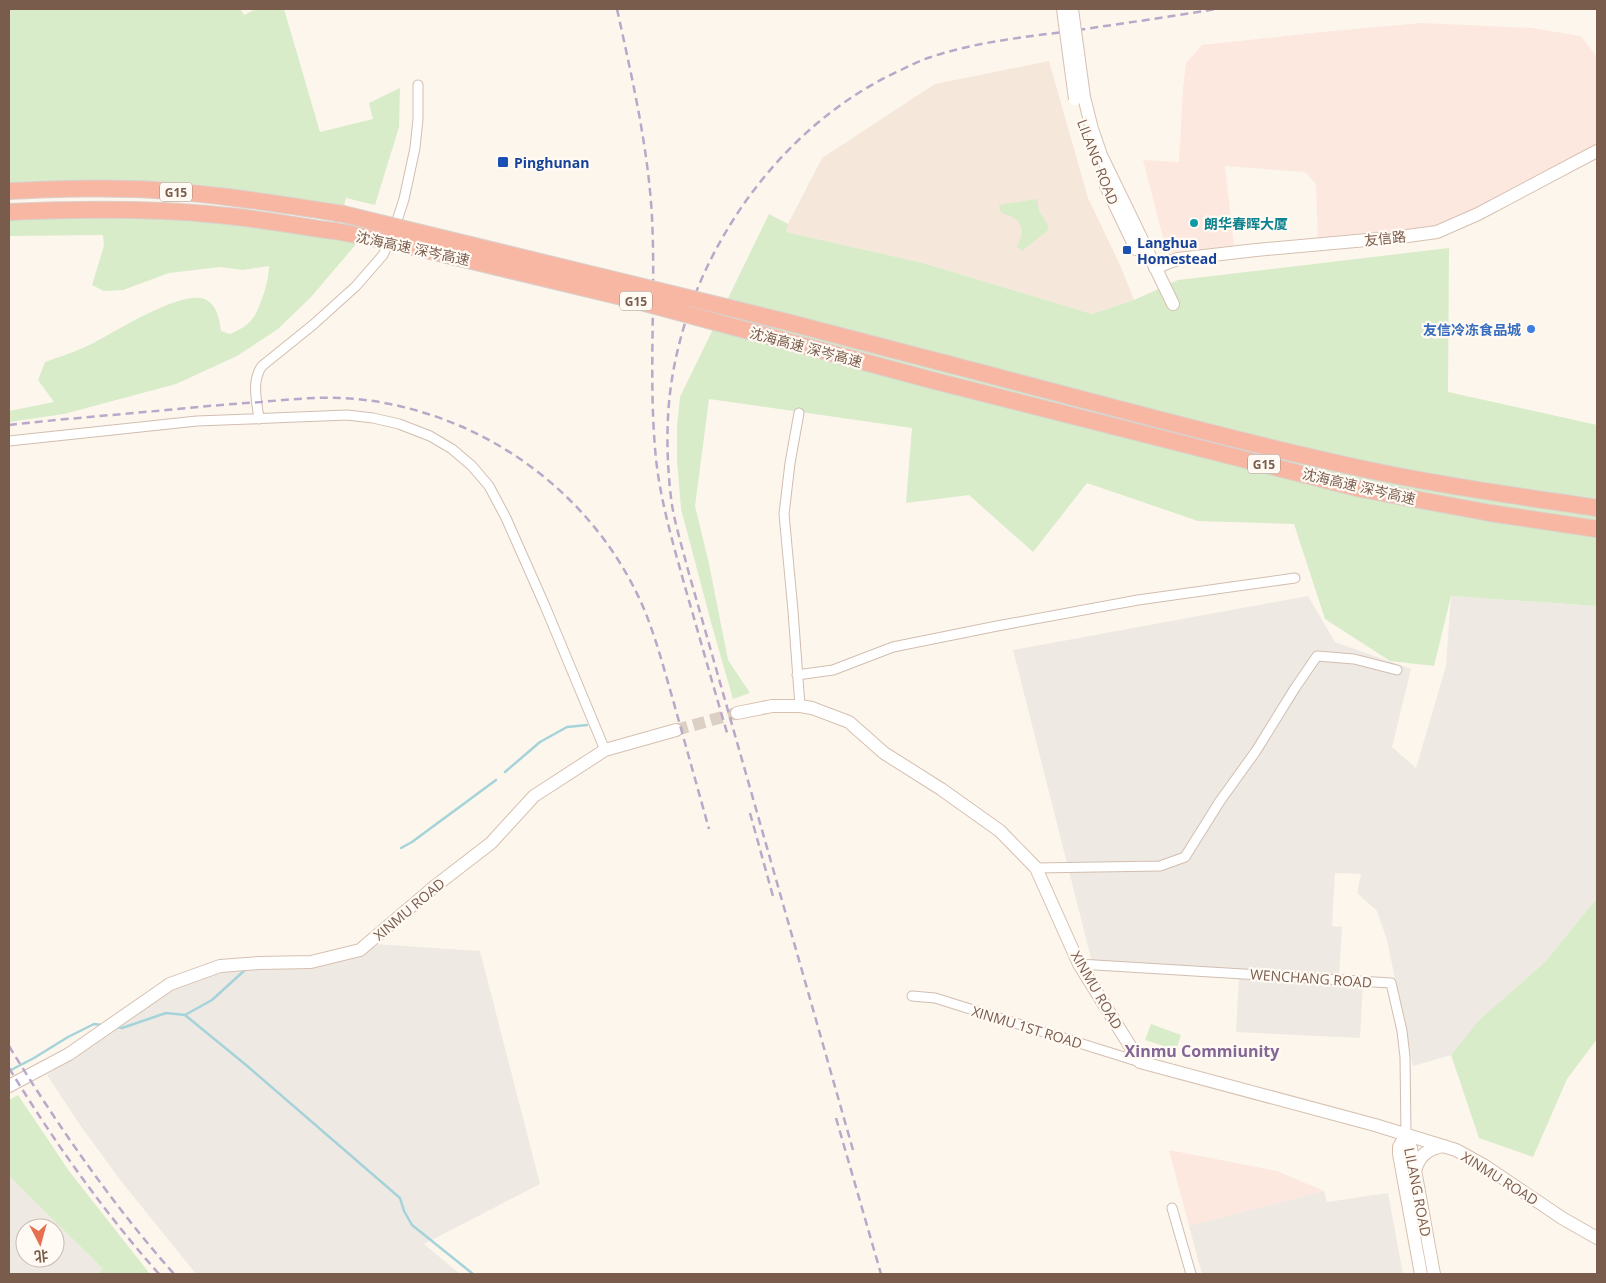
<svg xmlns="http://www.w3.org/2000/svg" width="1606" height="1283" viewBox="0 0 1606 1283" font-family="'Open Sans','Noto Sans SC',sans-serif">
  <rect width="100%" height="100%" fill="#fdf6ec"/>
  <!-- residential -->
  <path fill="#f5e8da" d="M1049 61 1088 198 1121 267 1134 300 1092 314 923 263 786 232 788 224 822 158 935 84Z"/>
  <!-- commercial -->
  <path fill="#fde8e0" d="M1421 23 1532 28 1581 36 1597 57V152L1436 232 1318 243 1316 184 1305 172 1225 166 1234 246 1167 253 1143 160 1179 162 1183 88 1186 63 1202 45 1322 32Z
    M1169 1150 1277 1171 1324 1191 1189 1226Z"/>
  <!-- industrial -->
  <path fill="#efe9e4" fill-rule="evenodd" d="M1308 596 1335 642 1411 669 1392 747 1416 768 1446 666 1451 596 1597 606V898L1545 962 1478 1021 1451 1055 1413 1066 1387 940 1377 911 1357 893 1361 874 1335 873 1332 926 1342 927 1339 974 1092 962 1013 650Z
    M374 944 480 951 540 1184 424 1244 460 1274H196L121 1181 80 1125 47 1075 172 989 221 971 259 968Z
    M1239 978 1363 984 1360 1038 1236 1032Z
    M9 1176 103 1269 98 1274H9ZM25 1228H55V1258H25Z
    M1324 1191 1327 1202 1388 1193 1403 1274H1202L1189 1226Z"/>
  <!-- green -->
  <path fill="#d8ecc9" d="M9 9H240L244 15 256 9H284L320 132 373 119 369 103 400 88 399 127 375 205 346 198 343 209C277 198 210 182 142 181 98 179 53 181 9 184Z
    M1037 199 1039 211 1049 227 1047 231 1022 251 1017 246C1027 229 1021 217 1001 213L999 205Z
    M769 214 788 224 786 232 923 263 1092 314 1134 300 1178 280 1449 248 1448 392 1597 425V606L1451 596 1434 666 1390 661 1325 619 1294 524 1198 521 1087 483 1033 552 969 495 906 503 912 428 709 399 695 506 709 564 728 660 750 693 733 699 712 626 681 509 677 459V427L680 397Z
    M95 215 200 220 294 232 358 242 311 297 278 329 237 356 176 384 64 414 9 422V411L54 402 38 380 45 362C58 357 72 353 85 347 110 336 178 290 204 299 217 304 219 318 221 331L230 334C240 330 250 324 255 315 262 302 269 280 269 266L243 270 220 267 169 273 123 290 104 291 92 285 104 246 103 235 9 236V218Z
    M1597 898V1039L1567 1079 1533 1157 1479 1138 1451 1055 1478 1021 1545 962Z
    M1151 1024 1181 1035 1176 1050 1145 1040Z
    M18 1095 69 1171 150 1274H98L103 1269 9 1176V1100Z"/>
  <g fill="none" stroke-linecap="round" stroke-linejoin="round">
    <!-- stream -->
    <path stroke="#a5d3da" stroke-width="2.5" d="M505 772 540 742 567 727 587 725
      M401 848 412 842 496 780
      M185 1015 212 1000 246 969
      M117 1027 122 1028 166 1013 185 1015 246 1065 400 1198 404 1211 412 1225 473 1274
      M9 1071 34 1058 68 1037 94 1024 102 1025"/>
    <!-- secondary-tunnel -->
    <path stroke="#dcd0c4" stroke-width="12" stroke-dasharray="12 6" stroke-linecap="butt" d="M676 730 737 713"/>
    <defs>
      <path id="street" d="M799 413 790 463 784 514 793 611 800 706
        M259 419C257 402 251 381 262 366L314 324 356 286 383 255 393 233 404 199 415 148 418 119V85
        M9 441 197 421 347 415 373 418 399 424 430 436 452 449 472 466 489 486 506 518 545 606 605 750
        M797 675 833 670 893 647 997 626 1138 600 1295 578
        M1036 868 1160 866 1185 857 1220 801 1256 751 1295 688 1317 656 1354 659 1397 670
        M1079 964 1391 983 1402 1031 1405 1057 1406 1134
        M912 996 935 998 1140 1062
        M1172 1208 1191 1274"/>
      <path id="secondary" d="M1084 97 1092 129 1101 155 1173 304
        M1106 186 1136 249
        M1155 268 1169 262 1178 259 1256 250 1400 237 1437 232 1478 214 1597 151
        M737 713 772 706H800L812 708 849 722 884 753 941 789 1000 831 1036 868 1079 964 1140 1062 1375 1125 1456 1150 1485 1166 1562 1218 1597 1238
        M9 1086 69 1054 170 984 220 966 259 963 311 962 360 950 434 887 491 843 534 796 605 750 676 730
        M1406 1134 1399 1147V1154L1421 1274
        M1406 1134 1411 1148 1434 1274
        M1415 1172C1418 1156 1428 1148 1444 1146"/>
      <path id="highway" d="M9 191C57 189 105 187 154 190 217 194 280 204 343 214
        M9 212C78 209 149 208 218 215 257 218 296 226 335 231
        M940 362C1079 398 1218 437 1359 468 1437 485 1518 496 1597 508
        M935 381 1361 489 1490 513 1597 529"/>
    </defs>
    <!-- street casing -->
    <use href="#street" stroke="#d1beb0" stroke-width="11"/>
    <!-- secondary casing -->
    <use href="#secondary" stroke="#d6c0b0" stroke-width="14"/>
    <!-- highway casing -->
    <use href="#highway" stroke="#dad1cd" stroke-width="18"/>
    <!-- street -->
    <use href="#street" stroke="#fff" stroke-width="9"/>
    <!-- secondary -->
    <use href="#secondary" stroke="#fff" stroke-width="12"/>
    <!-- highway -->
    <use href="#highway" stroke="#f7b7a3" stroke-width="16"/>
    <!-- rail -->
    <path stroke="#b9a8c9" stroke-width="2.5" stroke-dasharray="8 5" stroke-linecap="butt" d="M617 9C632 78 648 146 652 217 656 297 648 379 656 459 661 505 675 550 687 594 701 642 714 689 728 736
      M9 425C61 419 114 415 166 410 198 407 229 404 261 402 293 399 325 396 357 399 482 412 594 492 644 609 656 638 664 669 673 700 685 743 697 786 709 829
      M750 813 774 900
      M9 1046C58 1126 112 1204 174 1274
      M9 1068C53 1140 103 1211 159 1274
      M836 1118 881 1274
      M853 1150 688 570C682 546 674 522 671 498 667 464 666 427 670 393 686 259 777 126 901 70 911 65 921 60 931 57 976 42 1024 37 1071 31 1119 24 1168 17 1216 9"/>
    <defs>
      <path id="secondary-bridge" d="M1063 9 1075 99
        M1072 9 1084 97"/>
      <path id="highway-bridge" d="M343 214 783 321 940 362
        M335 231 393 242 626 298 935 381"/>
    </defs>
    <!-- secondary-bridge casing -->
    <use href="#secondary-bridge" stroke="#d6c0b0" stroke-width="14" stroke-linecap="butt"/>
    <!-- highway-bridge casing -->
    <use href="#highway-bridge" stroke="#dad1cd" stroke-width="18" stroke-linecap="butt"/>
    <!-- secondary-bridge -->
    <use href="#secondary-bridge" stroke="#fff" stroke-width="12"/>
    <!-- highway-bridge -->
    <use href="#highway-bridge" stroke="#f7b7a3" stroke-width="16"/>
  </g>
  <!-- markers -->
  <g fill="#1a4fb4" stroke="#fffaf3" stroke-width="2">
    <rect x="497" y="156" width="12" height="12" rx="2.5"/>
    <rect x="1122" y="245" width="10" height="10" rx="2.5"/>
  </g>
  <circle fill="#0f9aa8" stroke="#fffaf3" stroke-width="2" cx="1194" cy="223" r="5"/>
  <circle fill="#3f7fe0" stroke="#fffaf3" stroke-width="2" cx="1531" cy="329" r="5"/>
  <g text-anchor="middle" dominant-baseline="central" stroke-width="4.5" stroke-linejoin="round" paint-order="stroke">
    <!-- shield labels -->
    <g fill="#fffaf3" stroke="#a28b7f" stroke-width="1">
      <rect x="160" y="182.5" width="32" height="19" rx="4"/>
      <rect x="620" y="291.5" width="32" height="19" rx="4"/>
      <rect x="1248" y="454.5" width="32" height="19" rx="4"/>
    </g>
    <g font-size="12" font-weight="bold" fill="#7a5c4d">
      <text x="176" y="192">G15</text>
      <text x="636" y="301">G15</text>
      <text x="1264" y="464">G15</text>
    </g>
    <!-- transit labels -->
    <g font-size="14" font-weight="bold" fill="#164399" stroke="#fffaf3" text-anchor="start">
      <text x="514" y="162">Pinghunan</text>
      <text x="1137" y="242">Langhua<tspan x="1137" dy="16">Homestead</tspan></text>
    </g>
    <!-- street labels -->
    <g font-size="14" fill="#7a5c4d" stroke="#fffaf3">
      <text transform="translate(1098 162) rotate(69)">LILANG ROAD</text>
      <text transform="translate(1385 238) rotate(-6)">友信路</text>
      <text transform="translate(413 248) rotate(12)">沈海高速 深岑高速</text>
      <text transform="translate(806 347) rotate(15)">沈海高速 深岑高速</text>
      <text transform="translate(1359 486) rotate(13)">沈海高速 深岑高速</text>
      <text transform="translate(409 909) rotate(-40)">XINMU ROAD</text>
      <text transform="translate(1311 978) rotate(4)">WENCHANG ROAD</text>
      <text transform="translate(1097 990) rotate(60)">XINMU ROAD</text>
      <text transform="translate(1027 1027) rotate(17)">XINMU 1ST ROAD</text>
      <text transform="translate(1500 1178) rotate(32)">XINMU ROAD</text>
      <text transform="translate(1418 1192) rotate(79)">LILANG ROAD</text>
    </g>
    <!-- culture labels -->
    <g font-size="14" font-weight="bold" fill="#0d838f" stroke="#fffaf3" text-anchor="start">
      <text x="1204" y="223">朗华春晖大厦</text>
    </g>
    <!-- shop labels -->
    <g font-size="14" font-weight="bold" fill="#366cbe" stroke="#fffaf3" text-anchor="end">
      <text x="1521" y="329">友信冷冻食品城</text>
    </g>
    <!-- quarter labels -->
    <g font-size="16" font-weight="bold" fill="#846695" stroke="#fffaf3">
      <text x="1202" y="1051">Xinmu Commiunity</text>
    </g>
  </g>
  <!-- border -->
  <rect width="1606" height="1283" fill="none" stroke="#7a5c4d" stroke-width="20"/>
  <!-- north arrow -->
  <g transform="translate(40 1243) rotate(174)"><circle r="24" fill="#fffaf3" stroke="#cabbb1"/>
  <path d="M0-4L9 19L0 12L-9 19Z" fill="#e76f51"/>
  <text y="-8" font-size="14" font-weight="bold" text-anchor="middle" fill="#7a5c4d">北</text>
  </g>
</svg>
